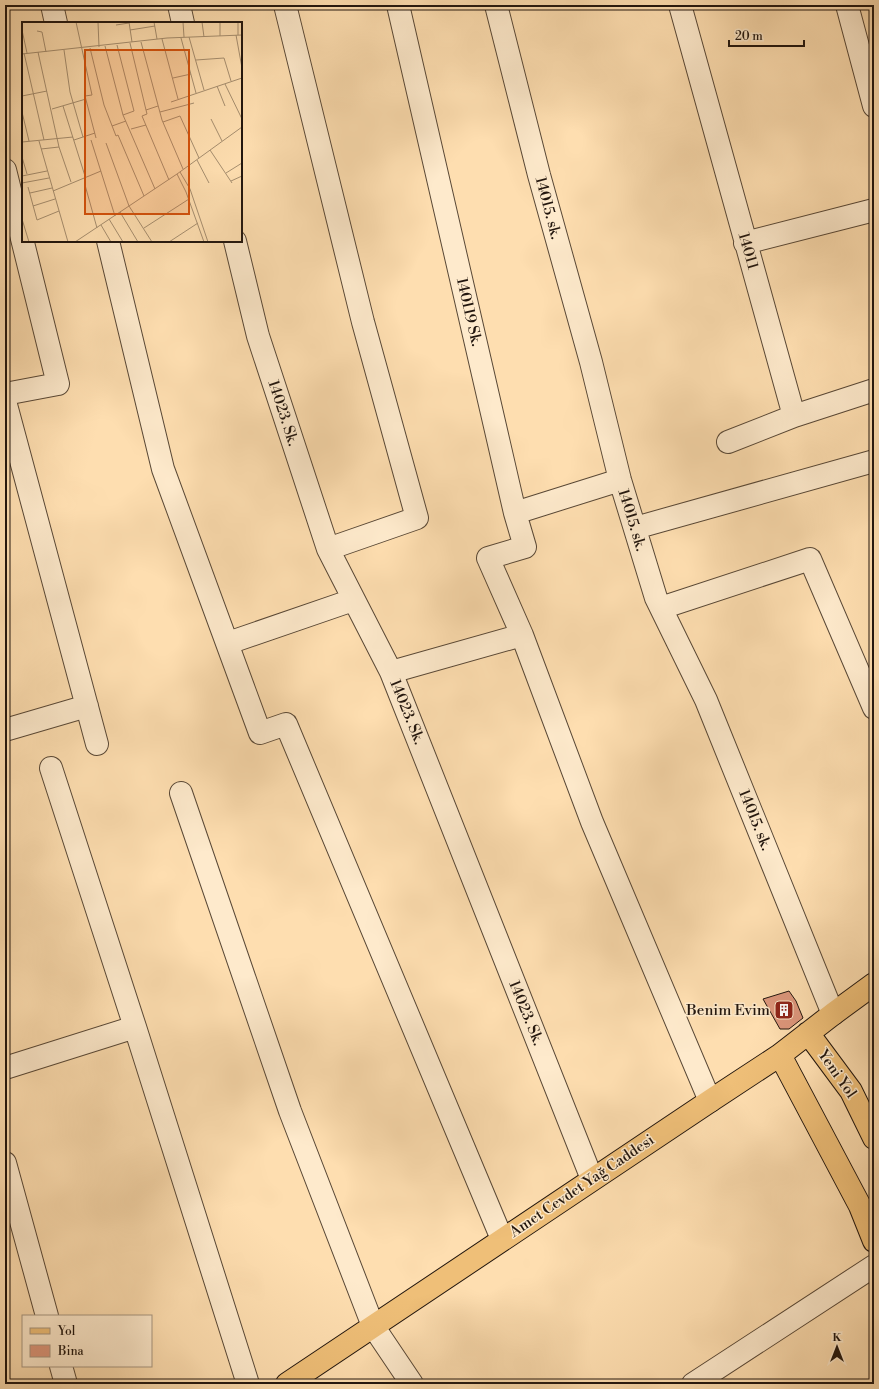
<svg xmlns="http://www.w3.org/2000/svg" width="879" height="1389" viewBox="0 0 879 1389" font-family="'Libre Bodoni',serif">
  <rect width="100%" height="100%" fill="#fedeb0"/>
  <filter id="stains"><feTurbulence type="fractalNoise" baseFrequency=".005" numOctaves="4"/><feColorMatrix values="0 0 0 0 .2 0 0 0 0 .09 0 0 0 0 .02 0 0 0 .5 -.17"/></filter>
  <radialGradient id="worn" r=".72"><stop offset=".6" stop-color="#630" stop-opacity="0"/><stop offset="1" stop-color="#630" stop-opacity=".3"/></radialGradient>
  <!-- building -->
  <path fill="#dd977c" stroke="#22160e" d="M789 991 796 1001 803 1018 789 1029H780L763 999Z"/>
  <g fill="none" stroke-linecap="round" stroke-linejoin="round">
    <defs>
      <path id="minor" d="M52 5 56 23
        M179 5 183 23
        M285 5 363 322 417 518 328 549
        M398 5 515 513 620 480
        M496 5 539 175 591 362 620 480 656 598 706 700 833 1014
        M680 5 794 416
        M847 5 874 106
        M5 170 58 384 5 394
        M108 241 163 469 260 733 286 724 502 1239
        M235 241 258 336 328 549 391 672 592 1179
        M745 243 874 210
        M5 401 97 744
        M728 442 794 416 874 390
        M515 513 525 547 488 558 522 635 592 822 710 1101
        M635 528 874 461
        M661 608 810 559 874 708
        M228 643 353 600
        M391 672 522 635
        M5 730 87 706
        M51 768 135 1027 248 1384
        M181 793 290 1111 373 1326 412 1384
        M5 1068 135 1027
        M5 1163 47 1316
        M61 1366 66 1384
        M693 1384 874 1266"/>
      <path id="major" d="M808 1033 851 1091 874 1138
        M780 1055 860 1206 874 1241
        M287 1384 710 1101 780 1055 833 1014 874 984"/>
    </defs>
    <!-- minor casing -->
    <use href="#minor" stroke="#594836" stroke-width="24"/>
    <!-- major casing -->
    <use href="#major" stroke="#22160e" stroke-width="24"/>
    <!-- minor -->
    <use href="#minor" stroke="#feeacc" stroke-width="22"/>
    <!-- major -->
    <use href="#major" stroke="#efbf78" stroke-width="22"/>
  </g>
  <!-- icons -->
  <defs>
    <symbol id="building-square" viewBox="-11 -11 22 22"><rect x="-9" y="-9" width="18" height="18" rx="4" fill="#8f2418" stroke="#feeacc"/><path d="M-4-6H4V6H1V3H-1V6H-4ZM-2.5-4.3h1.7v1.8h-1.7ZM.8-4.3h1.7v1.8H.8ZM-2.5-1h1.7V.8h-1.7ZM.8-1h1.7V.8H.8Z" fill="#fff"/></symbol>
  </defs>
  <g fill-rule="evenodd">
    <use href="#building-square" x="773" y="999" width="22" height="22"/>
  </g>
  <g text-anchor="middle" dominant-baseline="central" stroke-width="3" stroke-linejoin="round" paint-order="stroke">
    <!-- street labels -->
    <g font-size="15" fill="#22160e" stroke="#feeacc">
      <text transform="translate(548 208) rotate(75)">14015. sk.</text>
      <text transform="translate(748 251) rotate(74)">14011</text>
      <text transform="translate(469 312) rotate(77)">140119 Sk.</text>
      <text transform="translate(283 413) rotate(72)">14023. Sk.</text>
      <text transform="translate(632 520) rotate(73)">14015. sk.</text>
      <text transform="translate(407 712) rotate(68)">14023. Sk.</text>
      <text transform="translate(755 820) rotate(68)">14015. sk.</text>
      <text transform="translate(526 1013) rotate(68)">14023. Sk.</text>
      <text transform="translate(837 1074) rotate(55)">Yeni Yol</text>
      <text transform="translate(582 1186) rotate(-34)">Amet Cevdet Yağ Caddesi</text>
    </g>
    <!-- poi labels -->
    <g font-size="15" fill="#22160e" stroke="#feeacc" text-anchor="end">
      <text x="770" y="1010">Benim Evim</text>
    </g>
  </g>
  <!-- overview -->
  <g transform="translate(22 22)">
    <rect width="220" height="220" fill="#fedeb0"/>
    <path fill="none" stroke="#a68e6f" stroke-width="1" d="M54 0 70 73 63 74 74 116M76 0 77 25M107 0 110 20M132 0 135 17M161 0 162 15M180 0 182 15M198 0V14M216 0V13M94 3 107 1M0 8 5 31M108 8 133 4M15 9 20 10 24 30M214 13 220 46M167 15 182 68M159 16 174 71M140 17 156 77M119 20 140 98 161 147M108 21 124 88 136 84M95 23 112 89 101 93M83 24 101 93 133 167M68 26 82 83 94 114 96 113 122 174M42 28 48 70 61 115M16 30 37 125 49 160M2 31 22 118M0 32 145 16 220 13M174 38 202 36 209 59M151 56 169 52M203 62 220 97M195 64 203 84M0 74 25 69M149 80 220 56M41 84 63 154M30 87 64 77M124 88 125 92 120 94 147 158M0 90 7 119M138 90 172 81M189 97 200 119M141 100 158 94 177 136M90 104 104 99M109 107 124 103M52 118 73 111M69 118 93 194M17 119 46 220M0 120 51 115M84 121 107 184 130 220M19 127 37 125M188 128 210 161M0 135 5 152M175 138 187 161M158 150 168 167 186 220M204 151 220 141M155 152 164 170 182 220M0 154 25 149M209 159 220 154M0 161 27 156M63 163 75 206M6 165 15 198 37 189M31 169 79 149M8 171 30 166M11 184 33 177M98 190 116 220M0 197 7 220M87 197 101 220M79 203 89 220M122 206 167 177M53 220 155 152 220 105M147 220 176 201"/>
    <path fill="#d4520c" fill-opacity="0.15" stroke="#d4520c" stroke-width="2" d="M63 28H167V192H63Z"/>
    <rect width="220" height="220" fill="none" stroke="#22160e" stroke-width="2"/>
  </g>
  <!-- margin -->
  <rect width="879" height="1389" fill="none" stroke="#fedeb0" stroke-width="20"/>
  <rect x="6" y="6" width="867" height="1377" fill="none" stroke="#22160e" stroke-width="2"/>
  <rect x="10" y="10" width="859" height="1369" fill="none" stroke="#22160e"/>
  <!-- legend -->
  <rect x="22" y="1315" width="130" height="52" fill="#feeacc" stroke="#a69580"/>
  <rect x="30" y="1328" width="20" height="6" fill="#efbf78" stroke="#a69580"/>
  <text x="58" y="1335" font-size="12" fill="#22160e">Yol</text>
  <rect x="30" y="1345" width="20" height="12" fill="#dd977c" stroke="#a69580"/>
  <text x="58" y="1355" font-size="12" fill="#22160e">Bina</text>
  <!-- north arrow -->
  <g transform="translate(837 1347)" stroke="#feeacc" stroke-width="3" paint-order="stroke">
  <path d="M0-3L7 15L0 10L-7 15Z" fill="#22160e"/>
  <text y="-6" font-size="11" font-weight="bold" text-anchor="middle" fill="#22160e">K</text>
  </g>
  <!-- scale -->
  <path d="M729 40v6h75v-6" fill="none" stroke="#22160e" stroke-width="2"/>
  <text x="735" y="40" font-size="12" fill="#22160e" stroke="#feeacc" stroke-width="3" paint-order="stroke">20 m</text>
  <rect width="100%" height="100%" filter="url(#stains)"/>
  <rect width="100%" height="100%" fill="url(#worn)"/>
</svg>
